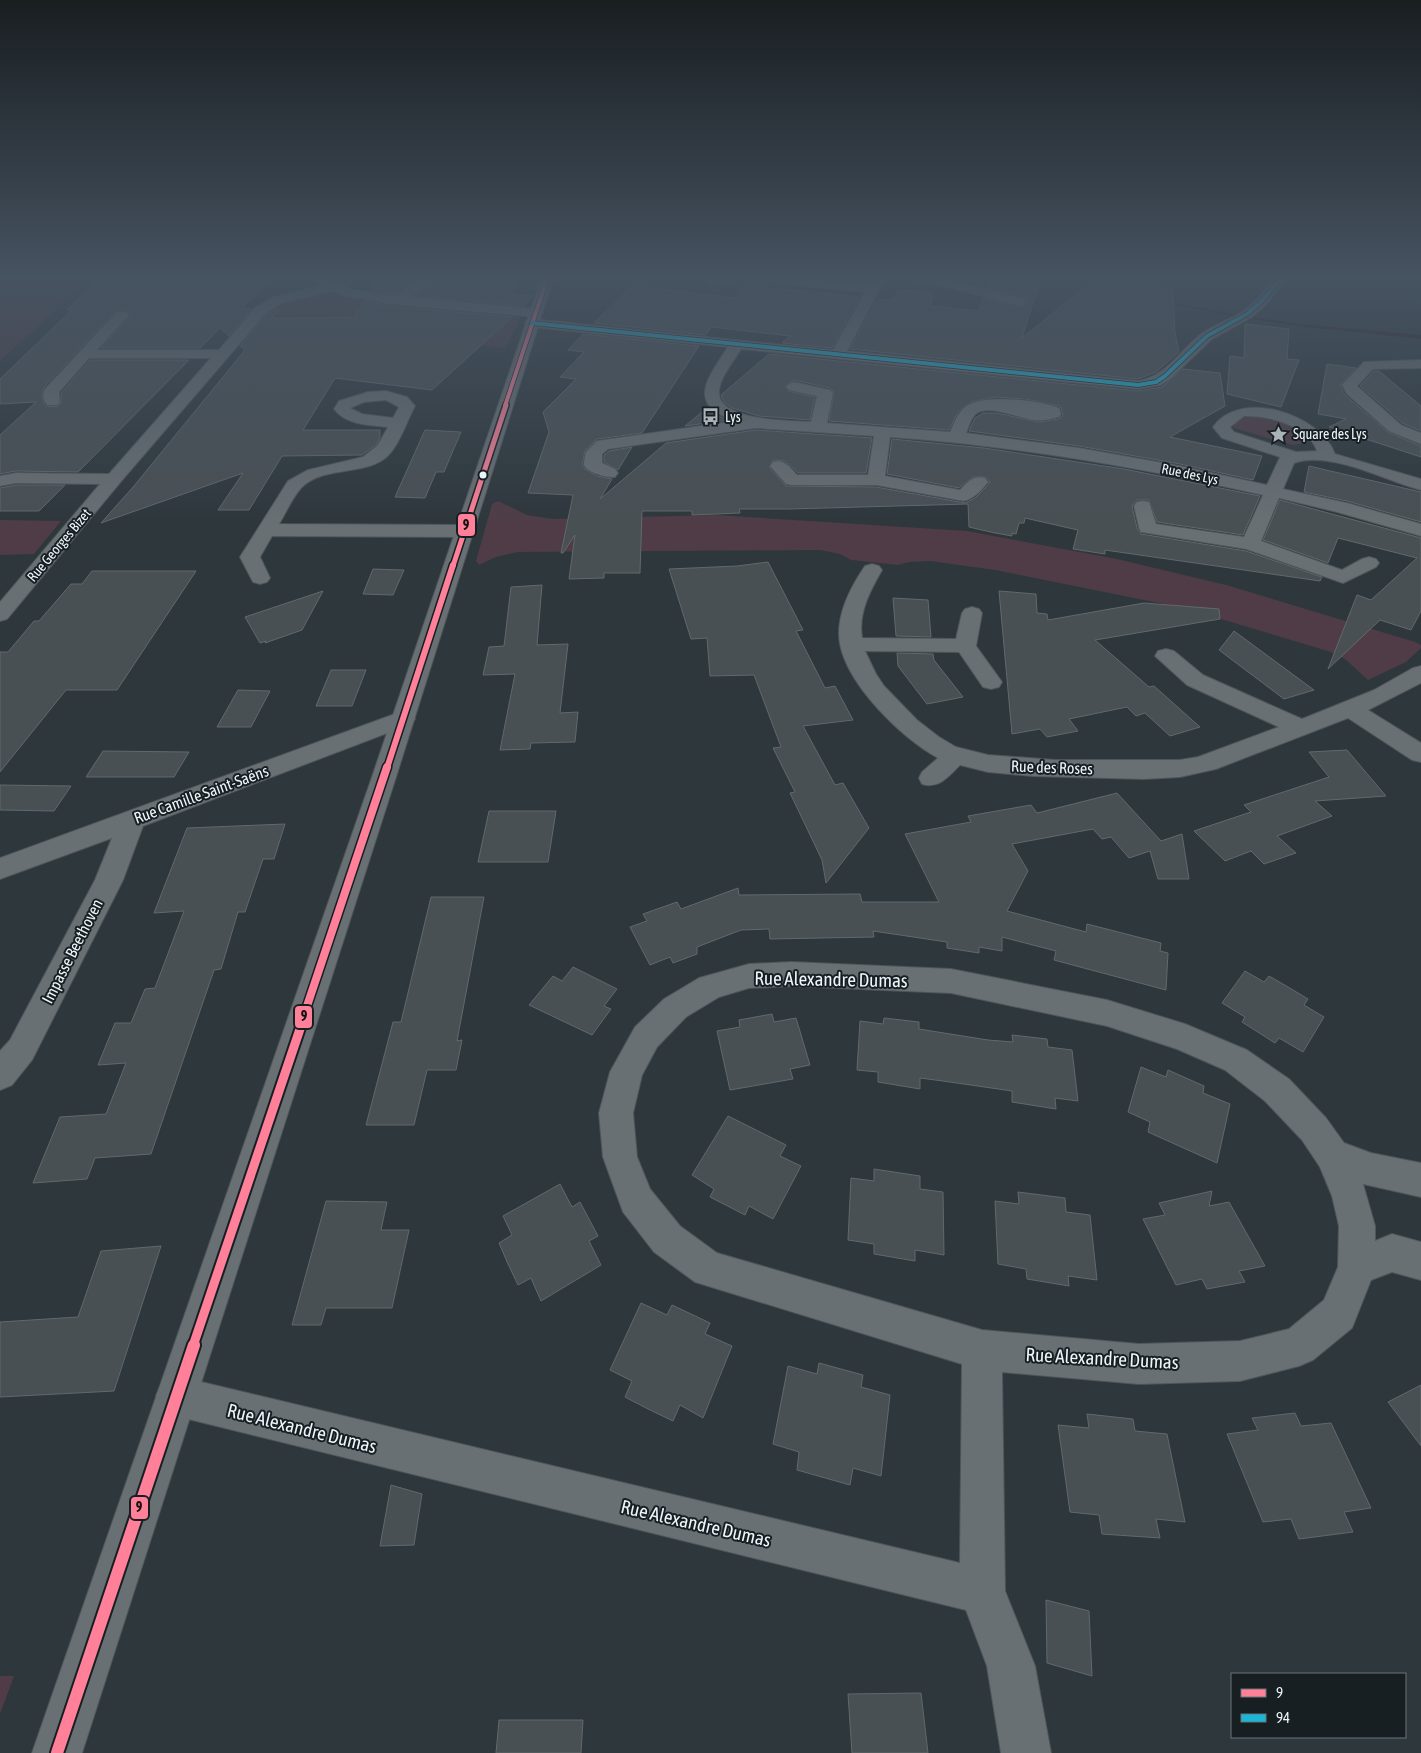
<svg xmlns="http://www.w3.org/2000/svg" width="1421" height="1753" viewBox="0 0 1421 1753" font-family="'Asap Condensed',sans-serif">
  <rect width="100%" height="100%" fill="#2e373c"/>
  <!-- green -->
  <path fill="#4f3c46" d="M0 279H89L0 361Z
    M330 292 364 301 521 316 505 348 430 339 367 316H262L274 305Z
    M1260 415 1299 428 1308 440 1307 443 1292 445 1234 428 1232 425 1241 416Z
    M498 501 527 515 553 519 717 515 967 531 1117 559 1226 585 1415 642 1421 645V648L1406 662 1368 680 1345 659 1331 652 1184 608 995 570 930 561 909 562 898 565 851 560 840 554 820 550 518 552 496 557 479 565 476 561 492 504Z
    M0 520 61 521 34 554 0 555Z
    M0 1676H14L0 1714Z"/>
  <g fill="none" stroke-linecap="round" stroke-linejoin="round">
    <!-- stream -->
    <path fill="#2e1a24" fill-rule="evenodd" d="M1058 279H1064L1100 289 1098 290Z
      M1159 300 1233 314 1235 315 1233 316 1161 302Z
      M1251 317 1299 324 1421 335V339L1299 326 1253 319Z"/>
  </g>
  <!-- building -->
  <path fill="#495054" stroke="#61696d" d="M104 279H270L241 309H252L229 336 220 328 200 348H101L131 315 127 310 116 311 44 387 42 396 45 406 57 407 61 403V393L90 360H189L78 472 16 471 0 474V435L36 402 0 404V379L72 310H67L98 280Z
    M378 279H416L396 294 371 290Z
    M433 279H517L511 294 533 296 524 306 416 296 427 288Z
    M990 279 1030 280 1029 283 1039 284 1022 338 1094 280 1104 282 1107 279 1173 291 1175 333 1179 352 1156 372 1138 379 850 349 877 299 893 300 898 290 933 293 930 306 979 311 983 298 1020 308 1028 303 1025 297 987 288Z
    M632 286 735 298 745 286 860 297 832 348 782 343 790 336 711 327 706 335 594 323Z
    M364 301 397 307 512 317 432 390 335 378 303 430H380V437L377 444 362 455 282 456 249 510H218L243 473 101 523 134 486 245 350 240 346 267 314 275 310H279L272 318 354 317Z
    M1245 324 1289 329 1287 359 1299 360 1281 407 1227 394 1230 356 1244 358Z
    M583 334 699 346 642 433 597 439 585 451 582 465 585 469 597 476 612 479 600 499 666 443 756 430 872 438 866 473H798L785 461 773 460 769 467 786 486 876 487 965 503 975 498 987 486 990 482 986 477H973L959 488 887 474 892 439 984 448 1124 469 1260 496 1243 535 1157 522 1149 500H1137L1132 506 1137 528 1141 534 1246 551 1322 577 1320 581 1105 550V554L1073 549 1078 530 1025 518 1024 523H1019L1016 534 1012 533V536L995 533 969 527 968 504 789 509H739L740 513 692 515V511H642L640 573H604V578L569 579 575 535 563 553H561L573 495 528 493 549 432 543 412 576 379 560 377 584 352 568 350Z
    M769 354 1138 391 1162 387 1183 369 1220 373 1225 406 1170 437 1262 456 1253 480 1180 464 1079 446 969 431 975 418 983 413H997L1038 422 1059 419 1063 415 1060 406 1025 399 996 397 971 402 958 412 949 430 829 421 834 392 830 388 794 380 785 386 788 391 815 397 810 420 759 416 732 408 724 402 721 395Z
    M1327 364 1356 368 1340 385 1345 395 1388 432 1421 446V457L1329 427 1346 419 1318 414Z
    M1374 371H1379L1421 406V431L1402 423 1360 386Z
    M708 407 718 416 728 420 685 426Z
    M425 430 461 432 444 472H436L425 498 395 497Z
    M632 447 618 470 604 462V455L609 451Z
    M1309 466 1421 492V522L1347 501 1304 492Z
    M16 485H65L39 511H0V488Z
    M1280 500 1421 538V611L1411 630 1380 620 1328 669 1357 595 1371 600 1417 558 1338 538 1328 563 1263 540Z
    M768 562 803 630 796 631 825 688 835 686 853 720 803 726 835 785 843 783 869 828 826 883 822 860 790 793 795 792 773 748 781 747 754 675 710 676 707 638 691 639 669 569 737 566Z
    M373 569 404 570 393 595 363 594Z
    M92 571H196L117 690H66L0 772V652H8L34 621H39L71 584H82Z
    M542 585 537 645 568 644 560 713 578 712 575 742 531 743 530 749 500 750 515 674 483 675 489 647 504 646 511 587Z
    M323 591 302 630 265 643 266 641 260 643 245 617Z
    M999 591 1036 594 1037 613 1047 614 1048 620 1144 603 1219 609 1220 619 1095 640 1149 687 1154 686 1200 727 1170 736 1145 713 1136 716 1127 707 1069 719 1078 731 1047 737 1040 729 1012 734Z
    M893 598 928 600 931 637 896 636Z
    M1234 631 1314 690 1284 699 1219 650Z
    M897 653 933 654 934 660 963 697 927 704 898 666Z
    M331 670H366L352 706H316Z
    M238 690 270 691 251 727H217Z
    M1347 750 1386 796 1315 801 1332 816 1277 836 1296 853 1264 864 1251 851 1225 861 1194 831 1251 812 1244 805 1329 777 1309 752Z
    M103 751 189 752 174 777H86Z
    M0 785 71 786 54 811 0 810Z
    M1117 793 1161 841 1182 834 1189 879H1158L1150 851 1129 858 1111 837 1102 839 1093 829 1012 844 1028 871 1007 911 1086 932 1087 924 1161 943 1160 951 1168 953 1166 990 1054 960 1056 951 1002 937V951L979 947V953L947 948V942L873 931 874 937 770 939 769 929 741 930 697 947V954L673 963 670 957 650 965 630 927 647 921 643 914 677 902 681 909 738 888 739 895 860 894 862 902H939L905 834 971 822 968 816 1031 805 1037 813Z
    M489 811H556L548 862H478Z
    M285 824 274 859H263L245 912H238L221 969 214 970 151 1154 95 1158 87 1179 33 1183 60 1117 106 1114 126 1063 98 1065 115 1023H131L145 989 155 988 184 911 154 913 187 828Z
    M431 897H484L457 1041 462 1040 456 1070H427L414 1125H366L393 1022H401Z
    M573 967 617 989 604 1006 611 1009 592 1035 529 1005 553 976 562 981Z
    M1245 971 1264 982 1269 976 1288 987 1308 999 1304 1005 1324 1017 1303 1052 1279 1038 1275 1043 1242 1022 1245 1017 1222 1003Z
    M772 1014 774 1022 796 1018 810 1065 790 1069 793 1079 730 1090 717 1031 740 1027 739 1020Z
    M884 1018 919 1022V1029L988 1040 1013 1042 1012 1035 1047 1039 1048 1047 1072 1050 1078 1101 1055 1098 1056 1109 1012 1102V1091L943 1081 920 1078V1089L878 1082V1072L857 1070 860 1021 883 1024Z
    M1141 1067 1166 1077 1168 1070 1204 1086 1203 1093 1230 1104 1217 1163 1148 1132 1150 1122 1128 1112Z
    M728 1116 786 1145 780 1156 801 1166 773 1219 749 1206 745 1215 710 1197 714 1189 692 1175Z
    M874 1169 920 1176V1189L943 1192 944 1255 915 1250V1261L874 1254V1244L848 1240 851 1178 874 1181Z
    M560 1184 572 1207 580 1202 598 1236 589 1241 601 1265 541 1301 531 1278 518 1285 508 1264 499 1243 512 1235 503 1216Z
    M1212 1191 1209 1206 1229 1202 1265 1266 1239 1271 1245 1282 1207 1289 1202 1279 1176 1285 1143 1219 1165 1215 1159 1203Z
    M1018 1192 1065 1198 1066 1212 1090 1215 1097 1280 1068 1276 1069 1286 1027 1279 1026 1269 998 1264 995 1201 1019 1204Z
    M326 1201 387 1202 381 1230H409L392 1308H326L321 1325H292Z
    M161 1246 114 1391 0 1397V1322L78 1317 101 1251Z
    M641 1303 667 1315 672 1305 710 1323 705 1334 732 1346 703 1418 680 1405 673 1421 648 1409 625 1397 632 1381 610 1370Z
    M819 1363 863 1375 861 1387 890 1395 881 1476 853 1468 850 1485 797 1470 799 1452 773 1444 788 1366 817 1374Z
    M1421 1385V1446L1388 1402Z
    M1295 1413 1301 1426 1331 1423 1371 1508 1344 1512 1353 1532 1299 1539 1291 1519 1263 1522 1227 1434 1258 1430 1252 1418Z
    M1087 1414 1133 1419 1135 1431 1167 1434 1185 1522 1156 1519 1160 1538 1102 1534 1099 1515 1070 1512 1058 1425 1089 1428Z
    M391 1485 422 1494 414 1545 380 1546Z
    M1046 1600 1089 1611 1092 1676 1047 1663Z
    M921 1693 928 1753H852L848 1694Z
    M499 1720H583L581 1753H496Z"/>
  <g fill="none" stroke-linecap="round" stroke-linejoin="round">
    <defs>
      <path id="street" d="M311 279H327L350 289 396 296 419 279H431L426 286 411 297 536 309 543 313 536 317 397 305 346 296 333 291 282 303 266 313 123 479 7 619 0 621V602L100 484 16 483 0 486V476L16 473 109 474 211 358H89L59 392 60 402 57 405H47C43 400 42 393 46 388L117 312H127L129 315 97 350H219L256 307 273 297 322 286Z
        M708 279H733L731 282 709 284 707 281Z
        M771 279H810L870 285 875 279H887L879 290 847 351 1138 381C1167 376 1179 351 1201 334 1213 325 1229 320 1242 312 1255 303 1264 290 1274 279H1286L1266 305 1252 317 1212 339 1170 379 1161 385 1138 389 741 349C734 361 718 379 719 394 721 421 792 421 811 422L817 396 789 390 786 387 789 384 794 382 830 390 833 393 827 423 950 432C954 424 957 414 964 408 979 393 1040 400 1059 408L1061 414 1059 417C1050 419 1043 421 1035 420 1021 419 989 404 977 413 971 417 969 427 966 433L1079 448 1180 466 1267 485 1280 457 1222 438 1213 427C1240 388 1320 414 1335 454L1421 479V490C1385 481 1330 450 1294 463L1283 489 1347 503 1421 524V536L1337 512 1279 498 1261 541 1342 570 1362 559 1369 557 1376 559 1379 563 1376 567 1343 583 1246 549 1141 532 1139 528 1134 506 1137 502 1143 501 1149 502 1156 524 1244 537 1263 495C1140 467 1016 446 890 437L885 476 960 490C968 482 973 475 985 478L988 482C982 490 973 499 964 501L876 485H792L786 484 770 466 773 462C785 459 789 467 797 475H868L874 436 756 428 608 449 602 454V463L615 469 618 473 615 477C608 478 587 473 584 465 584 462 585 455 586 452L597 441 735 421C685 404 708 378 728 347L532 327 527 326 525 323 527 320 532 319 833 350 865 292 777 283ZM1244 416C1268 415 1309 426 1317 451L1296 452 1234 432 1230 427Z
        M916 279H945L1025 299 1026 302 1020 306 935 284 918 282Z
        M1421 360V368L1373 369 1357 386 1401 425 1421 433V444L1389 431 1347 394 1342 385 1364 362Z
        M386 391 407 397 415 406C406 422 399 448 384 459 360 476 322 466 301 488 292 498 286 513 279 524L464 525 471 527 473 531 471 535 464 537 272 536 260 557 270 578 267 582 260 584 253 582 240 557 288 481 308 470 363 457 378 445 388 427C369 425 346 425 334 409L339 401 368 392ZM386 400 399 407 393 418 362 414 350 408 364 402Z
        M872 564 879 566 882 570C870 591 858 613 862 638L956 639 962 613 965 609 972 607 979 609 982 613 976 646 1002 682 999 687 991 689 983 687 959 652 865 651 876 674 884 686 917 720 939 737 956 747 988 755 1055 760H1180L1198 757 1279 727 1187 685 1155 656 1158 651 1166 649 1174 651 1203 675 1302 719 1374 690 1413 668 1421 666V683L1368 710 1421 743V762L1412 760 1348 718 1216 769 1180 777 1144 779 1033 776 988 772 960 765C948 777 939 789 922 784L919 778 922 772 938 758C902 738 848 686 840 644 835 617 850 588 865 566Z
        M403 711 411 714 415 719 411 724 143 826 123 880 32 1060 12 1085 0 1090V1051L10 1040 95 880 112 838 0 879V858Z
        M791 962 951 969 1107 1000 1185 1024 1247 1050 1289 1079 1326 1118 1344 1143 1371 1153 1421 1163V1197L1363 1184 1375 1226V1241L1392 1234 1421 1242V1280L1392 1272 1371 1280 1352 1328 1313 1360 1299 1366 1240 1381 1139 1384 1002 1372 1005 1591 1035 1666 1051 1753H1001L987 1666 966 1610 176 1416 162 1410 156 1396 162 1382 176 1376 960 1563 962 1364 695 1282 654 1252 623 1212 603 1157 599 1113 610 1072 635 1027 664 999 699 978 749 964ZM791 986 951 993 1107 1026 1177 1049 1225 1070 1265 1101 1302 1140 1320 1167 1332 1196 1339 1226 1338 1267 1324 1300 1289 1329 1240 1341 1139 1344 982 1330 717 1253 680 1226 650 1189 637 1157 633 1113 642 1075 657 1047 686 1017 719 997 749 988Z"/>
      <path id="secondary" d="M541 279H553L396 777 82 1753H32L372 777Z"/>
    </defs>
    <!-- street casing -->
    <use href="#street" stroke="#4e565a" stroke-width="2"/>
    <!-- secondary casing -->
    <use href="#secondary" stroke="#4e565a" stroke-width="2"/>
    <!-- street -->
    <use href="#street" fill="#697074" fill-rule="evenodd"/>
    <!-- secondary -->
    <use href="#secondary" fill="#697074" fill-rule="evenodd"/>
    <defs>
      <path id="bus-1-far5" d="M505 406 547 279"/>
      <path id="bus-1-far4" d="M453 566 506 405"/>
      <path id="bus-1-far3" d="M387 768 453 565"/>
      <path id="bus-1-far2" d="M301 1024 387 767"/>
      <path id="bus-1-far1" d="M193 1346 302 1023"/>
      <path id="bus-1" d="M57 1753 194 1345"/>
      <path id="bus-2" d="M532 323 1138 385 1156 382 1165 376 1207 336 1247 314 1261 302 1280 279"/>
    </defs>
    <!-- bus-1-far5 casing -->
    <use href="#bus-1-far5" stroke="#181f23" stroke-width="5.5"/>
    <!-- bus-1-far4 casing -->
    <use href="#bus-1-far4" stroke="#181f23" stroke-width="8"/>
    <!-- bus-1-far3 casing -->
    <use href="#bus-1-far3" stroke="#181f23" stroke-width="9"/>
    <!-- bus-1-far2 casing -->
    <use href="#bus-1-far2" stroke="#181f23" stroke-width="11"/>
    <!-- bus-1-far1 casing -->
    <use href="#bus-1-far1" stroke="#181f23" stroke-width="13"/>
    <!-- bus-1 casing -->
    <use href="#bus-1" stroke="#181f23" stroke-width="16"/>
    <!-- bus-2 casing -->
    <use href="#bus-2" stroke="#181f23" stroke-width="5.5"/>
    <!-- bus-1-far5 -->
    <use href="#bus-1-far5" stroke="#ff8098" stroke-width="4"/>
    <!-- bus-1-far4 -->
    <use href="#bus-1-far4" stroke="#ff8098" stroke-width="5"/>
    <!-- bus-1-far3 -->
    <use href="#bus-1-far3" stroke="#ff8098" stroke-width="6"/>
    <!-- bus-1-far2 -->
    <use href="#bus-1-far2" stroke="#ff8098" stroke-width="8"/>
    <!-- bus-1-far1 -->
    <use href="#bus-1-far1" stroke="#ff8098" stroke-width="9"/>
    <!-- bus-1 -->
    <use href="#bus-1" stroke="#ff8098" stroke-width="12"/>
    <!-- bus-2 -->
    <use href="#bus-2" stroke="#1ab6d8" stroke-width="4"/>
  </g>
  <!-- sky -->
  <linearGradient id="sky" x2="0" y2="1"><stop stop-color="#191e21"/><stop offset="0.53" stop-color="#465361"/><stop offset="1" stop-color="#465361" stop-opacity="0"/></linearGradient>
  <rect width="1421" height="524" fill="url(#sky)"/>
  <!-- icons -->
  <defs>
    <symbol id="bus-bare" viewBox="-9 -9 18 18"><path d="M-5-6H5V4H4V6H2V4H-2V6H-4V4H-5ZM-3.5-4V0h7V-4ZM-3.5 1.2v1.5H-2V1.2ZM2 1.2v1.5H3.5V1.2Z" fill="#a9b3b8" stroke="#181f23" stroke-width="2.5" paint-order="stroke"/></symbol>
    <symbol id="sight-bare" viewBox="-9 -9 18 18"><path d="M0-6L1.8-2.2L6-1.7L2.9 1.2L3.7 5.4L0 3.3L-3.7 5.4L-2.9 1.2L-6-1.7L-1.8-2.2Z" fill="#a9b3b8" stroke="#181f23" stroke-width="2.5" paint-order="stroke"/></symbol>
  </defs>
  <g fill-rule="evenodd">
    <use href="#bus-bare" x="698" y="404" width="25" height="25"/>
    <use href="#sight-bare" x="1266" y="422" width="25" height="25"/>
  </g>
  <!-- markers -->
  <circle fill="#ebf6fb" stroke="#181f23" stroke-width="2" cx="483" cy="475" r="4.5"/>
  <g text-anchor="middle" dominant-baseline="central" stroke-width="4" stroke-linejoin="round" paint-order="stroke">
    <!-- far-poi labels -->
    <g font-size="14" fill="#ebf6fb" stroke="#181f23" text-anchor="start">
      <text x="725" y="417">Lys</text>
      <text x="1293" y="434">Square des Lys</text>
    </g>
    <!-- far-street labels -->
    <g font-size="14" fill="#ebf6fb" stroke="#181f23">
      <text transform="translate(1190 474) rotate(12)">Rue des Lys</text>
      <text transform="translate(59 545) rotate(-50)">Rue Georges Bizet</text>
    </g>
    <!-- street labels -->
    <g font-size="16" fill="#ebf6fb" stroke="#181f23">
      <text transform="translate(1052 767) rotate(2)">Rue des Roses</text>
      <text transform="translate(201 794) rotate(-20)">Rue Camille Saint-Saëns</text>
      <text transform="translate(72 951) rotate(-63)">Impasse Beethoven</text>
    </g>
    <!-- near-street labels -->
    <g font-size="19" fill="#ebf6fb" stroke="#181f23">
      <text transform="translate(831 979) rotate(1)">Rue Alexandre Dumas</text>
      <text transform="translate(1102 1358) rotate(3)">Rue Alexandre Dumas</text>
      <text transform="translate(302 1428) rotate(14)">Rue Alexandre Dumas</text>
      <text transform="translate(696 1523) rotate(13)">Rue Alexandre Dumas</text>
    </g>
  </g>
  <g stroke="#181f23" stroke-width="2">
    <rect x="457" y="513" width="19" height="24" rx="5" fill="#ff8098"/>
    <rect x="294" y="1005" width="19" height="24" rx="5" fill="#ff8098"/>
    <rect x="130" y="1496" width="19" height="24" rx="5" fill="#ff8098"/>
  </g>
  <g font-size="14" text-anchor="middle" font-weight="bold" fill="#111">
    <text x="466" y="530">9</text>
    <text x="304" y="1021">9</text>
    <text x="139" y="1512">9</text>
  </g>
  <!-- legend -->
  <rect x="1231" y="1673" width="175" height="65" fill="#181f23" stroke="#6c7579"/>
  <rect x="1241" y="1689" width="25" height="8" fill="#ff8098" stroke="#6c7579"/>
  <text x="1276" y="1698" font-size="15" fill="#ebf6fb">9</text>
  <rect x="1241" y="1714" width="25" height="8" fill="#1ab6d8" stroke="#6c7579"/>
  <text x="1276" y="1723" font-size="15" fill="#ebf6fb">94</text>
</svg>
